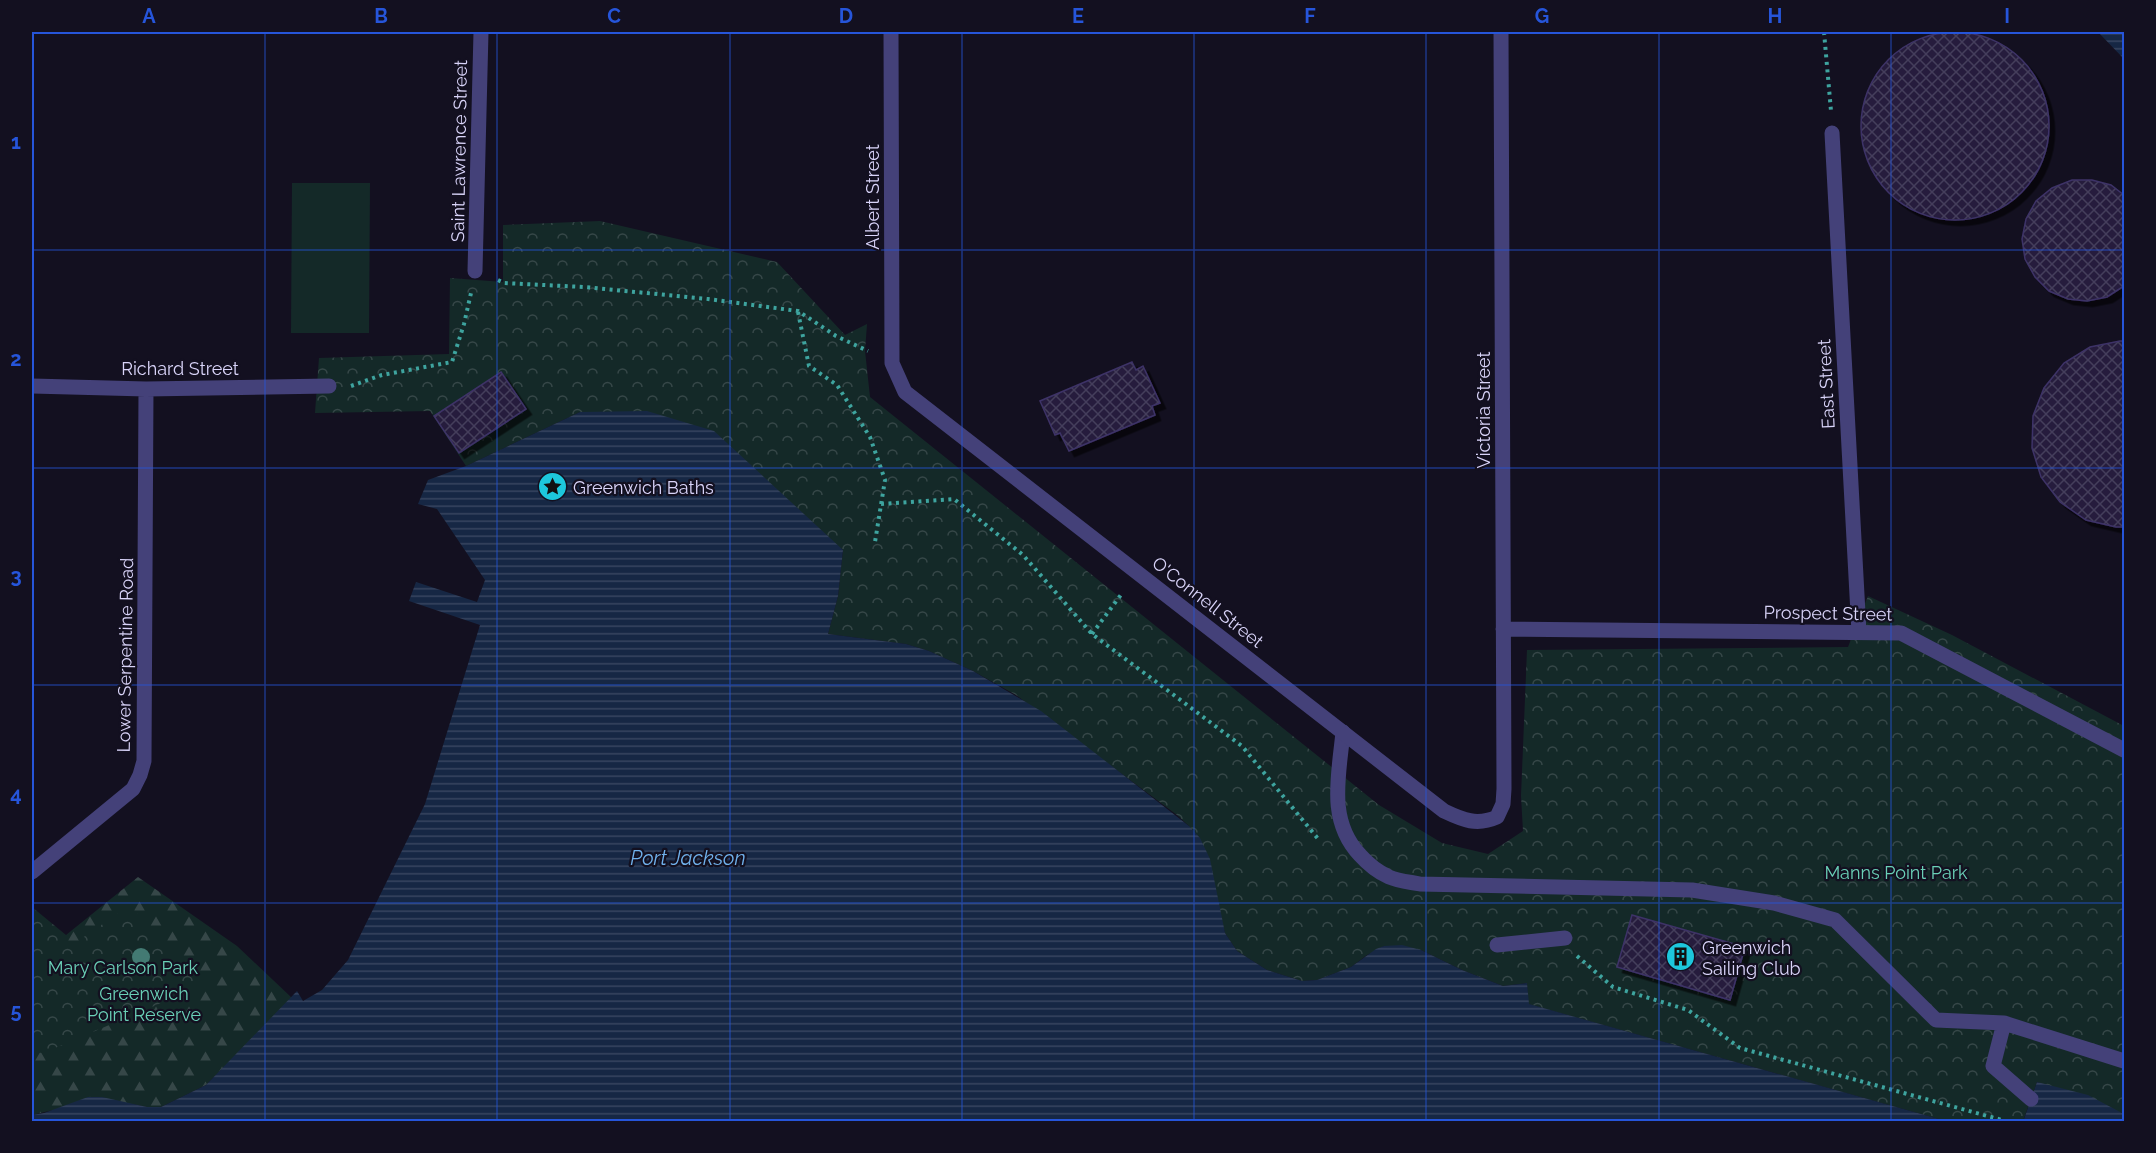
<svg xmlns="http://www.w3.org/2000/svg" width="2156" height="1153" viewBox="0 0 2156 1153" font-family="Raleway,sans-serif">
  <defs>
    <pattern id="forest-firs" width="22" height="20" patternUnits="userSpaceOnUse" patternTransform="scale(1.5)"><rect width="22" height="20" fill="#142928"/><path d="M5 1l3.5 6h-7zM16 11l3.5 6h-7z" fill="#364748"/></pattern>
    <pattern id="park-crowns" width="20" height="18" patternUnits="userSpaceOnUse" patternTransform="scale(1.5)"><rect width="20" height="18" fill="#142928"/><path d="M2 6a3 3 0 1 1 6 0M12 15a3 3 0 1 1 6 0" fill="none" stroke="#364748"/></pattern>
    <pattern id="water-rules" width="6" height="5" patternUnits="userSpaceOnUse" patternTransform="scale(1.5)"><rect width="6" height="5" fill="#162744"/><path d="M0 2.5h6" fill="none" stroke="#374560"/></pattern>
    <pattern id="building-cross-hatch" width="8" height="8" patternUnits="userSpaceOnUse" patternTransform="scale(1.5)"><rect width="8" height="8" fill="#251e3e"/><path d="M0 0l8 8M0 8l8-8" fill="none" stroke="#443e5b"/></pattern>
    <filter id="shadow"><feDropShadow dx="5.5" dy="5.5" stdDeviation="0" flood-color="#0009"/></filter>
  </defs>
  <rect width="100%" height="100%" fill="#131020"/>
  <!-- grass -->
  <path fill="#142928" d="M292 183H370L369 333H291Z"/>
  <!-- forest -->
  <path fill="url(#forest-firs)" d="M138 877 237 946 292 998 206 1085 161 1107H147L132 1104 53 1110 32 1115V907L66 935Z"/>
  <!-- park -->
  <path fill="url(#park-crowns)" d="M600 221 777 262 845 335 867 324 865 351 870 397 1379 805 1442 843 1488 854 1523 831 1521 796 1527 650 1848 647 1868 596 1952 635 2124 726V1121L2122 1113 2037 1082 2023 1121H1946L1528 1004 1527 983 1503 986 1462 970 1421 950 1384 946 1367 955 1351 967 1317 980 1302 981 1267 970 1237 951 1225 933 1219 910 1189 826 1177 815 1016 695 973 671 929 651 906 644 828 634 838 596 843 550 580 412 466 466 430 411 315 413 319 358 449 354 450 278 503 282V225Z
    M129 906 211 982 43 1053 32 1052V913L72 945Z"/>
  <!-- water -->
  <path fill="url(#water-rules)" d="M2098 32H2124V59Z
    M647 411 714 431 843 550 838 596 828 634 906 644 929 651 973 671 1041 711 1189 826 1200 838 1210 859 1225 933 1237 951 1267 970 1302 981 1317 980 1351 967 1376 949 1384 946 1402 945 1421 950 1462 970 1503 986 1527 983 1529 1004 1946 1121H32V1115L44 1113 88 1097H102L147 1107H161L206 1085 297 991 303 1001 322 990 348 960 425 804 480 625 409 601 416 582 477 602 485 580 437 509 418 504 428 480 466 466 580 412Z
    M2037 1082 2088 1095 2122 1113 2124 1121 2023 1122Z"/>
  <!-- building -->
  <path fill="url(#building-cross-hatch)" stroke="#3e3367" stroke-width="1.5" filter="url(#shadow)" d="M1861 126a94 94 0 1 1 188 0a94 94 0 1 1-188 0Z
    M2072 180H2092L2111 185 2124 195V286L2107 297 2087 301 2068 299 2049 291 2035 277 2025 259 2022 239 2026 219 2036 201 2052 188Z
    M2120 341H2124V527H2116L2086 520 2060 502 2041 477 2032 448 2033 416 2044 388 2064 363 2090 347Z
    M1132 362 1136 370 1143 366 1160 403 1152 406 1155 415 1069 451 1060 433 1055 435 1040 401Z
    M501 372 526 409 459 453 434 416Z
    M1632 915 1745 947 1730 1000 1617 967Z"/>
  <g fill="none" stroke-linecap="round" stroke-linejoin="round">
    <!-- path -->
    <path stroke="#3ea49f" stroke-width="4" stroke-dasharray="3 4.5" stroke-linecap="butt" d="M1824 32 1831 111
      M498 280 504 283 584 287 708 299 798 311 836 336 868 351
      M798 312 809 366 837 385 870 437 885 480 875 542
      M351 386 382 375 452 362 464 324 471 293
      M881 504 954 499 1023 555 1092 634 1242 746 1319 840
      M1092 634 1123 592
      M1577 956 1613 987 1688 1010 1740 1048 2002 1120"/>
    <!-- lane -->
    <path stroke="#444179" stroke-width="15" d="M1343 732C1339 775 1327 820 1360 855 1368 864 1378 872 1389 877 1398 881 1410 882 1420 884L1692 890 1774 903 1835 920 1936 1020 2004 1023 2124 1061
      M1497 945 1565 938
      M2004 1023 1993 1066 2031 1099"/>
    <!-- street -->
    <path stroke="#444179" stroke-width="15" d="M891 32 892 363 905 392 1444 811C1463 820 1477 826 1497 817L1503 804 1504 789 1501 32
      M1832 133 1859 632
      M475 271 481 32
      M32 386 146 389 329 386
      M1503 629 1901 633 2124 750
      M32 872 133 789 140 775 144 761 146 389"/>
  </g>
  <!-- trees -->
  <circle fill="#437a73" cx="141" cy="957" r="9"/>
  <!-- grid -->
  <path fill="none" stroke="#2655da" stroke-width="1.5" stroke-opacity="0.55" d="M265 32V1122M497 32V1122M730 32V1122M962 32V1122M1194 32V1122M1426 32V1122M1659 32V1122M1891 32V1122M32 250H2124M32 468H2124M32 685H2124M32 903H2124"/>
  <!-- icons -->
  <defs>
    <symbol id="sight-disc" viewBox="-11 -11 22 22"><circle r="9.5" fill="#1dc7dc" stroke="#131020"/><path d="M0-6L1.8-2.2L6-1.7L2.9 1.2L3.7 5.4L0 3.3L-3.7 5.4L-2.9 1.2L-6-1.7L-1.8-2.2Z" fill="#111"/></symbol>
    <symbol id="building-disc" viewBox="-11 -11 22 22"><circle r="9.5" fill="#1dc7dc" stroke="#131020"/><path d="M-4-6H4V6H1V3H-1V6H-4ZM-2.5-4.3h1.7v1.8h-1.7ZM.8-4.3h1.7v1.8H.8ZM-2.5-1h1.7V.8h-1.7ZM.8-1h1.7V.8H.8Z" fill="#111"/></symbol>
  </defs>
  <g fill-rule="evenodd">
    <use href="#sight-disc" x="536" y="470" width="33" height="33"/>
    <use href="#building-disc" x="1664" y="940" width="33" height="33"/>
  </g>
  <g text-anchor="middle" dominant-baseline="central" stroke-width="4.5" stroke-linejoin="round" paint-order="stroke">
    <!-- street labels -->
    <g font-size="18" fill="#d9d4f9" stroke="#131020">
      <text transform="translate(459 151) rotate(-89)">Saint Lawrence Street</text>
      <text transform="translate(872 197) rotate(-90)">Albert Street</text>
      <text x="180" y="368">Richard Street</text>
      <text transform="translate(1826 384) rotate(-93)">East Street</text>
      <text transform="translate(1483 410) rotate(-90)">Victoria Street</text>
      <text transform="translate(1208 602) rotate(38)">O'Connell Street</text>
      <text transform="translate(1828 613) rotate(1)">Prospect Street</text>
      <text transform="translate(125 655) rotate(-89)">Lower Serpentine Road</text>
    </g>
    <!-- poi labels -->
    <g font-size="18" fill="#d9d4f9" stroke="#131020" text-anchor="start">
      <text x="573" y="487">Greenwich Baths</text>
      <text x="1702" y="947">Greenwich<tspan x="1702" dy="21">Sailing Club</tspan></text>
    </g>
    <!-- park labels -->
    <g font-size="18" fill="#6ad0b7" stroke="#131020">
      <text x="1896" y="872">Manns Point Park</text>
      <text x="123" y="967">Mary Carlson Park</text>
      <text x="144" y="993">Greenwich<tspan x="144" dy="21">Point Reserve</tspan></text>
    </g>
    <!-- water labels -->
    <g font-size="20" font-style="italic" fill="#70b1ec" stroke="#131020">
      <text x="688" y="858">Port Jackson</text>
    </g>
  </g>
  <!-- border -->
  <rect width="2156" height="1153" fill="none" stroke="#131020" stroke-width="66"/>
  <rect x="33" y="33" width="2090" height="1087" fill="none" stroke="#2655da" stroke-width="2"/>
  <g font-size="20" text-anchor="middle" font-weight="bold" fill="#2655da">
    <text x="149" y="23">A</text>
    <text x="381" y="23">B</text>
    <text x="614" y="23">C</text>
    <text x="846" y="23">D</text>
    <text x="1078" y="23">E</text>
    <text x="1310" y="23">F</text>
    <text x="1542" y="23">G</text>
    <text x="1775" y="23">H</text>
    <text x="2007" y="23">I</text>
    <text x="16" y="149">1</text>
    <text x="16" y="366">2</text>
    <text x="16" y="583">3</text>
    <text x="16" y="801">4</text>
    <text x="16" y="1018">5</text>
  </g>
</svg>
